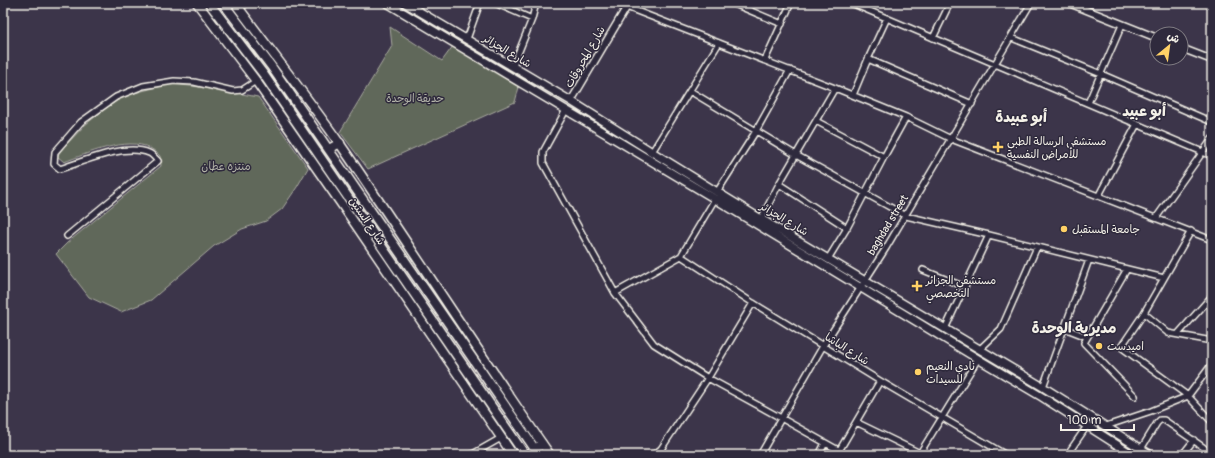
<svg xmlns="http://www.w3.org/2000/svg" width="1215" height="458" viewBox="0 0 1215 458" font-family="Pangolin,'Playpen Sans Arabic',sans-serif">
  <rect width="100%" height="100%" fill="#3c354a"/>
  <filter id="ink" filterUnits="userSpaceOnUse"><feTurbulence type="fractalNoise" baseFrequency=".025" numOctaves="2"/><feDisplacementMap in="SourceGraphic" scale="8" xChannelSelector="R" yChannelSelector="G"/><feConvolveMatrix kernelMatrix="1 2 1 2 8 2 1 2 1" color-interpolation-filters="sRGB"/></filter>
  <g filter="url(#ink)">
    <!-- green -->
    <path fill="#61675a" stroke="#aaaca1" d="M390 27 442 61 453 46 519 87 515 102 368 169 340 132 392 46Z
      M170 84 210 88 258 97 308 168 297 187 282 209 266 221 242 229 214 246 151 300 121 312 89 297 56 254 67 243 161 166 160 156C157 153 154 150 150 148 127 136 86 154 64 162L57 156 64 147 85 125 106 108 126 95Z"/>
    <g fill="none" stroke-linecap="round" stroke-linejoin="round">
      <defs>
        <path id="minor" d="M495 3 532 19
          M616 3 835 88 906 117 951 139 1212 240
          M732 3 782 24
          M851 3 1212 156
          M239 9 247 3
          M933 38 950 3
          M1012 38 1101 74 1212 122
          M467 39 480 3
          M868 59 972 104
          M765 60 791 3
          M513 66 532 19 536 3
          M690 91 796 155 906 216 989 235 1164 278
          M853 95 868 59 887 18
          M1088 103 1122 25
          M566 110 543 152V163L615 293 654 344 708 378 781 418 847 455
          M816 121 884 157
          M652 152 719 43
          M779 184 847 228
          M717 192 756 131 790 70
          M1099 195 1137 124
          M1156 218 1212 139
          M761 219 779 184 835 88
          M1191 231 1144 313 1121 347 1188 396 1212 422
          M67 236 158 161C155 158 152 154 149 153 125 143 85 161 60 169L54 164 55 152 81 122 116 97 143 86 174 81 194 82 233 91 242 90 256 81
          M681 256 753 303 880 381 1006 455
          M828 259 847 228 884 157 906 117
          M1127 269 1084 343 1135 396
          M923 270 965 287
          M615 293 681 256 715 199
          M1144 313 1168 333 1212 341
          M1064 328 1087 337
          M945 329 989 235
          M1178 334 1212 296
          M980 349 1001 329 1037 247
          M1043 387 1089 260
          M856 422 924 455
          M1106 426 1151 411 1188 396 1212 364
          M661 449 665 455
          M1141 449 1157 423 1160 420H1164L1203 447 1211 455
          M839 451 880 381
          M920 453 978 359
          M471 455 501 438
          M653 455 661 449 708 378 753 303
          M760 455 823 346 886 248 1031 3
          M819 455 825 443
          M1067 455 1087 426
          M1182 455 1194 440"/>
        <path id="tertiary" d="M1069 3 1157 38
          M1181 48 1212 60
          M571 101 629 3"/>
        <path id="secondary" d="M387 3 715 199 978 359 1042 397 1133 455
          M405 3 571 101 652 152 761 219 1043 387 1151 455"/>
        <path id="primary" d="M197 3 256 81 347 212 513 455
          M235 3C270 50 306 96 340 144 411 247 478 352 550 455"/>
        <path id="trunk" d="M209 3 264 75 525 455
          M223 3 271 66 539 455
          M329 149 340 143
          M535 449 542 444"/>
      </defs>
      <!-- minor casing -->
      <use href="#minor" stroke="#f4f1e8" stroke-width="8"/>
      <!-- tertiary casing -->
      <use href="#tertiary" stroke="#f4f1e8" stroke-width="9"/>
      <!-- secondary casing -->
      <use href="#secondary" stroke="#f4f1e8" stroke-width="10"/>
      <!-- primary casing -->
      <use href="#primary" stroke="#f4f1e8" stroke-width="11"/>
      <!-- trunk casing -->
      <use href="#trunk" stroke="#f4f1e8" stroke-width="11"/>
      <!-- minor -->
      <use href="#minor" stroke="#2f2a3d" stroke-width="5"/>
      <!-- tertiary -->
      <use href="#tertiary" stroke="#2f2a3d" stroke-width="6"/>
      <!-- secondary -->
      <use href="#secondary" stroke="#2f2a3d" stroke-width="7"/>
      <!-- primary -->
      <use href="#primary" stroke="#2f2a3d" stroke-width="8"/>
      <!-- trunk -->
      <use href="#trunk" stroke="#2f2a3d" stroke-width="8"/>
    </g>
  </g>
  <!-- markers -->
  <g fill="#ffd166" stroke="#2f2a3d" stroke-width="1.5">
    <path d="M996 141h4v4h4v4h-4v4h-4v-4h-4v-4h4z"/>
    <circle cx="1064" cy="229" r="4"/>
    <path d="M915 280h4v4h4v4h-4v4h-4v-4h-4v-4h4z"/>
    <circle cx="1099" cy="346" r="4"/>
    <circle cx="918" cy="372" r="4"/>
  </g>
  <g text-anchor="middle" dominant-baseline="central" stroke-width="3" stroke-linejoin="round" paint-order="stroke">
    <!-- street labels -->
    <g font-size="11" fill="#f4f1e8" stroke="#2f2a3d">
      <text transform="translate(507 51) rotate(31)">شارع الجزائر</text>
      <text transform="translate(585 57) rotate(-60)">شارع المحروقات</text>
      <text transform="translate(784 219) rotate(31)">شارع الجزائر</text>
      <text transform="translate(367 221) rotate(56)">شارع الستين</text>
      <text transform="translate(888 225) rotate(-59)">baghdad street</text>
      <text transform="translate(847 349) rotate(32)">شارع الباشا</text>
    </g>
    <!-- park labels -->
    <g font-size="11" fill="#b2b3a8" stroke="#2f2a3d">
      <text x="415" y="98">حديقة الوحدة</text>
      <text x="226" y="166">منتزه عطان</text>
    </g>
    <!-- poi labels -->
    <g font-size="11" fill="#f4f1e8" stroke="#2f2a3d" text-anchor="start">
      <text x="1007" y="141">مستشفى الرسالة الطبي<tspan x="1007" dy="13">للأمراض النفسية</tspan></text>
      <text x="1072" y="229">جامعة المستقبل</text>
      <text x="926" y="280">مستشفى الجزائر<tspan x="926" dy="13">التخصصي</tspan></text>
      <text x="1107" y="346">اميدست</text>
      <text x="926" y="366">نادي النعيم<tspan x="926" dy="13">للسيدات</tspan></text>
    </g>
    <!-- district labels -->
    <g font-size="15" font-weight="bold" fill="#f4f1e8" stroke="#2f2a3d">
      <text x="1144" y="111">أبو عبيد</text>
      <text x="1021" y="117">أبو عبيدة</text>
      <text x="1074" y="328">مديرية الوحدة</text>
    </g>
  </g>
  <!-- margin -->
  <rect width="1215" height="458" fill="none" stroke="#2f2a3d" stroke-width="16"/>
  <rect x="8" y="8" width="1199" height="442" fill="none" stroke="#f4f1e8" stroke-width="1.5" filter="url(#ink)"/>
  <!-- north arrow -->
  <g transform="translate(1169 46) rotate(29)"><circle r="19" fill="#2f2a3d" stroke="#7e7a81"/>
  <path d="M0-3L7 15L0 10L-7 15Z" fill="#ffd166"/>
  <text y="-6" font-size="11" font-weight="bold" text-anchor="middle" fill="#f4f1e8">ش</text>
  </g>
  <!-- scale -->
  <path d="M1061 424v6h73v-6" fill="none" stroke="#f4f1e8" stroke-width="2"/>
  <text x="1067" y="424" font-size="12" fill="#f4f1e8" stroke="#2f2a3d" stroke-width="3" paint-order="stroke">100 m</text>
</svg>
